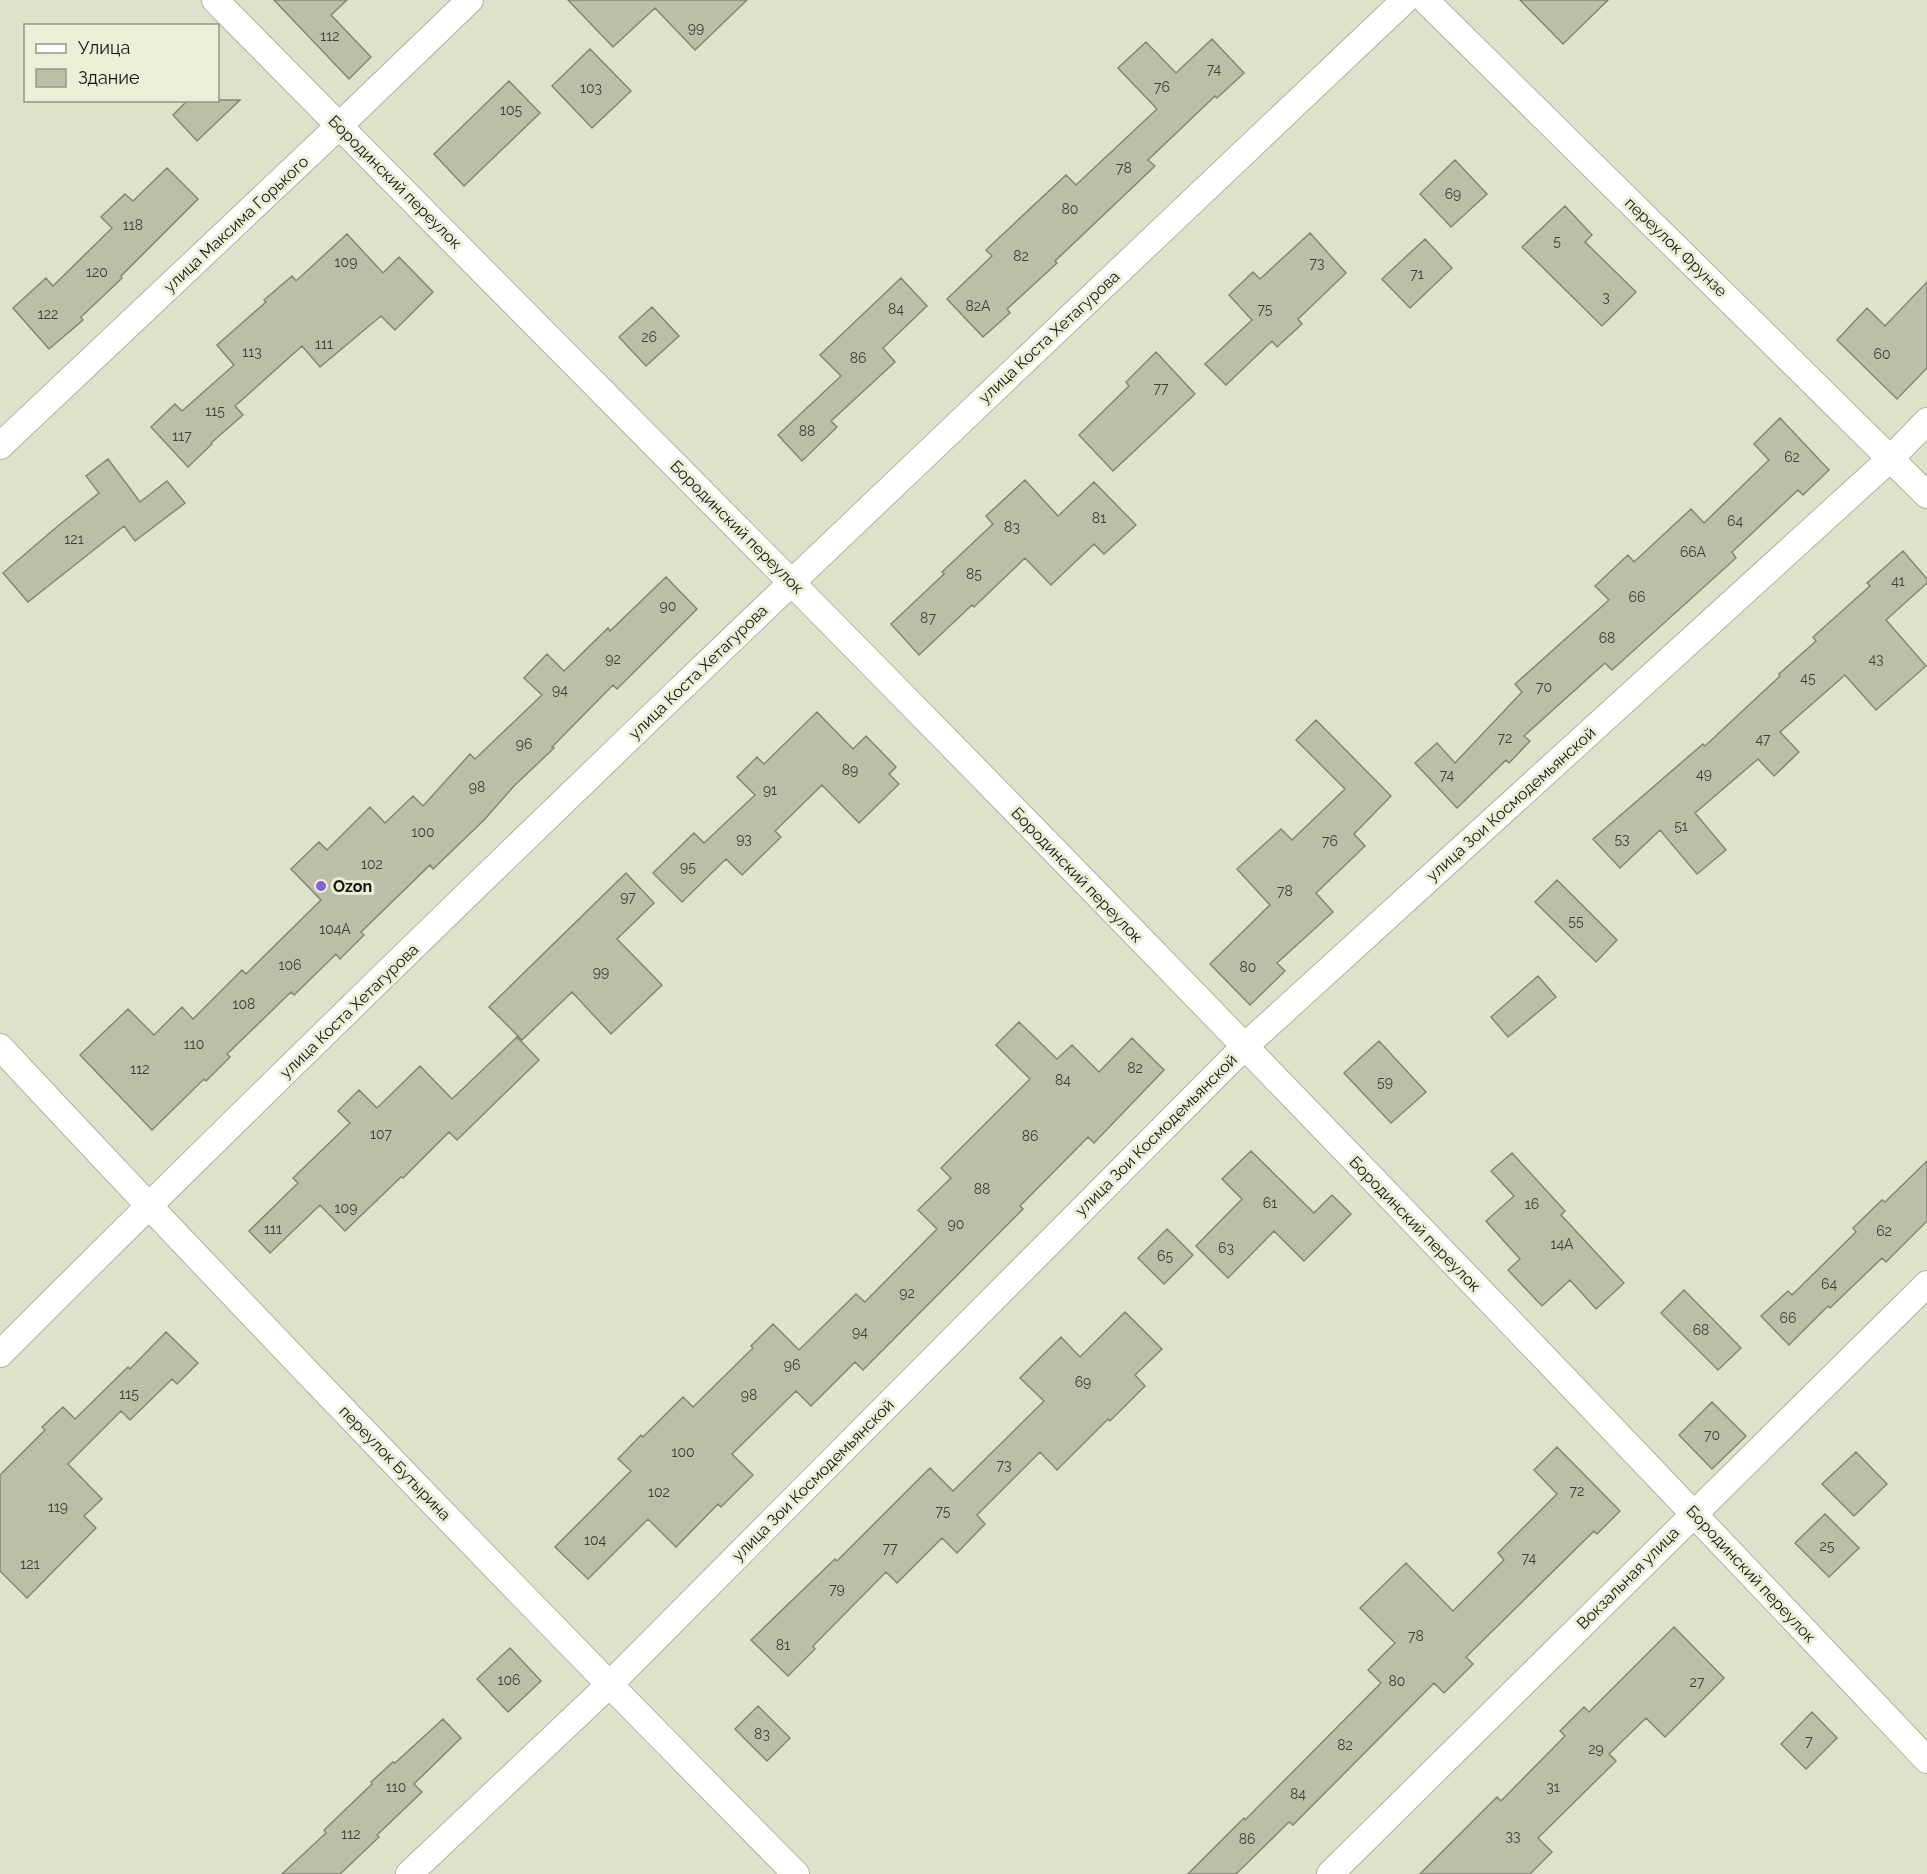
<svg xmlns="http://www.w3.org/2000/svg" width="1927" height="1874" viewBox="0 0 1927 1874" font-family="Raleway,sans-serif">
  <rect width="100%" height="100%" fill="#dfe2ca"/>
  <!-- building -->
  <path fill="#bcbfa8" stroke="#848771" stroke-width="1.5" d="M274 0H347L331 15 371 57 349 79Z
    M568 0H747L695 50 655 8 613 47Z
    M1520 0H1608L1563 44Z
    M1212 39 1244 73 1217 98 1215 96 1148 160 1155 166 1055 261 1057 263 1007 309 1010 313 983 337 947 299 992 256 986 250 1066 175 1076 185 1157 109 1118 68 1146 42 1176 73Z
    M590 49 631 91 592 128 552 86Z
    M509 81 540 113 464 186 434 154Z
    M188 100H240L197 141 173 115Z
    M1455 160 1487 194 1451 227 1420 194Z
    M167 168 198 199 121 276 122 278 81 317 83 320 49 349 13 308 46 278 53 286 112 228 101 217 125 194 133 201Z
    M1565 206 1592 235 1585 242 1636 292 1602 326 1522 247Z
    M1310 233 1346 273 1298 319 1302 324 1277 347 1272 341 1226 385 1205 364 1252 320 1229 295 1253 272 1260 279Z
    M347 234 383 273 399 257 433 292 395 330 381 316 320 367 302 346 235 406 243 415 211 443 212 444 188 467 151 427 175 404 182 411 234 365 217 345 266 302 264 300 292 276 296 281Z
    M1425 239 1452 268 1410 308 1382 279Z
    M901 278 927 306 883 348 895 362 831 421 837 427 802 461 778 435 841 376 820 355Z
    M1927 282V368L1897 399 1837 340 1867 308 1885 326Z
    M652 307 679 336 646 366 619 337Z
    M1156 352 1195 394 1113 471 1079 435 1129 386 1126 382Z
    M1780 418 1829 470 1803 495 1798 490 1732 552 1736 558 1612 670 1605 663 1524 736 1530 741 1509 763 1506 760 1457 808 1415 763 1437 743 1455 763 1522 692 1515 684 1609 600 1595 586 1628 555 1634 562 1691 509 1704 523 1769 460 1754 444Z
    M108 459 140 502 167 481 185 503 135 541 124 526 28 602 3 573 59 525 99 493 86 476Z
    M1025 480 1058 516 1094 482 1136 525 1104 554 1094 544 1051 585 1025 558 974 607 972 605 919 655 891 624 944 574 942 572 993 524 986 516Z
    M1903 551 1927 579V583L1886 620 1926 666 1876 710 1845 675 1780 732 1799 752 1774 776 1758 759 1695 813 1726 850 1697 874 1660 830 1620 868 1593 839 1703 744 1705 746 1780 676 1779 674 1816 641 1813 637 1870 586 1867 583Z
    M666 577 697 609 617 689 613 685 552 747 554 748 514 786 484 820 433 869 430 865 361 932 364 935 340 959 336 954 294 995 291 992 227 1054 230 1057 206 1081 204 1079 152 1130 80 1055 128 1009 154 1035 182 1007 193 1019 242 970 246 974 321 900 291 869 319 842 327 850 370 807 385 823 413 796 423 806 470 754 475 759 542 695 524 678 547 654 564 671 608 628 610 631Z
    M817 712 853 749 866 736 896 767 889 774 899 784 859 823 822 785 775 831 781 837 742 875 726 859 682 902 653 873 694 833 704 843 755 795 737 777 757 757 764 764Z
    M1316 720 1391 796 1354 834 1365 846 1316 893 1333 912 1277 963 1285 971 1250 1005 1210 964 1270 905 1237 869 1281 829 1292 840 1345 789 1296 740Z
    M626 873 654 903 617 939 662 985 611 1034 572 992 522 1040 489 1007Z
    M1557 880 1617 940 1596 962 1535 902Z
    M1538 976 1556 997 1508 1037 1491 1017Z
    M1019 1022 1057 1059 1072 1045 1099 1072 1132 1038 1164 1070 1094 1143 1088 1137 1020 1206 1023 1209 863 1370 855 1362 811 1406 796 1391 732 1454 753 1475 721 1507 718 1504 676 1547 648 1519 588 1579 555 1547 631 1471 618 1459 641 1435 643 1437 683 1397 693 1407 753 1348 751 1346 773 1324 799 1350 856 1294 865 1302 937 1229 918 1210 951 1178 941 1168 1030 1079 996 1045Z
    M517 1037 539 1060 457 1140 449 1132 403 1178 401 1177 345 1231 320 1205 270 1253 249 1231 298 1183 293 1178 350 1123 338 1111 359 1090 377 1108 420 1066 452 1099Z
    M1379 1041 1426 1092 1391 1123 1344 1073Z
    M1251 1151 1314 1213 1332 1195 1351 1214 1304 1261 1274 1231 1228 1278 1196 1246 1242 1199 1222 1179Z
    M1512 1153 1565 1211 1561 1215 1624 1283 1596 1309 1570 1280 1542 1306 1508 1270 1520 1259 1486 1221 1514 1196 1491 1171Z
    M1927 1161V1221L1886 1262 1882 1258 1830 1308 1828 1306 1789 1345 1761 1316 1788 1291 1792 1295 1856 1232 1853 1228 1882 1200 1885 1202Z
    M1167 1229 1193 1255 1164 1284 1138 1258Z
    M1684 1290 1741 1348 1718 1370 1661 1313Z
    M1125 1312 1162 1349 1135 1375 1145 1386 1110 1421 1108 1419 1057 1470 1040 1452 977 1515 985 1524 957 1553 942 1538 897 1583 886 1572 813 1646 815 1649 788 1676 751 1640 835 1559 837 1561 930 1468 953 1491 1044 1401 1020 1378 1061 1337 1080 1357Z
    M166 1332 198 1363 177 1384 172 1379 130 1420 121 1411 68 1464 102 1499 84 1516 96 1528 27 1598 0 1571V1475L45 1430 42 1427 63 1407 75 1419 128 1367 130 1369Z
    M1712 1402 1746 1436 1712 1469 1679 1435Z
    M1557 1447 1620 1511 1597 1534 1594 1531 1466 1657 1473 1664 1444 1693 1434 1683 1293 1825 1289 1822 1236 1874H1188L1244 1818 1245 1820 1381 1683 1368 1670 1395 1643 1360 1608 1406 1563 1453 1611 1504 1560 1498 1553 1557 1494 1534 1470Z
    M1856 1452 1887 1484 1854 1516 1822 1484Z
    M1825 1514 1859 1548 1829 1577 1795 1543Z
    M1674 1627 1724 1678 1665 1737 1646 1718 1609 1754 1616 1761 1538 1838 1552 1852 1530 1874H1420L1497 1797 1501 1801 1565 1736 1560 1731 1584 1707 1589 1712Z
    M510 1648 541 1681 508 1712 477 1679Z
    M758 1706 790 1738 767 1761 735 1729Z
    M1812 1712 1837 1738 1806 1769 1781 1744Z
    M443 1719 461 1738 414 1784 422 1792 377 1835 379 1837 340 1874H282L326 1833 324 1830 372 1784 371 1782 393 1762 395 1763Z"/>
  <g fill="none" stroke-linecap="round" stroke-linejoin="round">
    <defs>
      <path id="minor" d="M215 0C405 194 598 386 788 579 1172 968 1552 1363 1927 1760
        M1425 0 1927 495
        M0 446 339 126 470 0
        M0 1047C261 1327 527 1602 796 1874
        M0 1354C460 894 933 447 1405 0
        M409 1874 609 1685 1244 1047 1891 458 1927 421
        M1330 1874 1927 1284"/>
    </defs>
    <!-- minor casing -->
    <use href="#minor" stroke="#afb29b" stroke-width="28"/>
    <!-- minor -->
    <use href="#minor" stroke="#fff" stroke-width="26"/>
  </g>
  <!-- markers -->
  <circle fill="#8561dc" stroke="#ecefd7" stroke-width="2" cx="321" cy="886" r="6"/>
  <g text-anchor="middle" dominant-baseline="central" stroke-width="6" stroke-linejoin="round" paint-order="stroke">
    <!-- number labels -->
    <g font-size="14" fill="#3d3f33">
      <text x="696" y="28">99</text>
      <text x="330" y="36">112</text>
      <text x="1214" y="69">74</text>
      <text x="1162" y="87">76</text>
      <text x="591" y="88">103</text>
      <text x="511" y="110">105</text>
      <text x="1124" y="168">78</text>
      <text x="1453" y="194">69</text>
      <text x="1070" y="209">80</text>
      <text x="133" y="225">118</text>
      <text x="1557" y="241">5</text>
      <text x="1021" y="256">82</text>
      <text x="346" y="262">109</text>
      <text x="1317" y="263">73</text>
      <text x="97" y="272">120</text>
      <text x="1417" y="274">71</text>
      <text x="1606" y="297">3</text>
      <text x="978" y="306">82А</text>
      <text x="896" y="309">84</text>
      <text x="1265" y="309">75</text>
      <text x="48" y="314">122</text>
      <text x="649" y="337">26</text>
      <text x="324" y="344">111</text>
      <text x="252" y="352">113</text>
      <text x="1882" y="354">60</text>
      <text x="858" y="358">86</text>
      <text x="1161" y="388">77</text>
      <text x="215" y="411">115</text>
      <text x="807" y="431">88</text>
      <text x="182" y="436">117</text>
      <text x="1792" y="457">62</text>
      <text x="1099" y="518">81</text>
      <text x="1735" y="521">64</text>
      <text x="1012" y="527">83</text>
      <text x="74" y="539">121</text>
      <text x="1693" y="552">66А</text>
      <text x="974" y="574">85</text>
      <text x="1898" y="581">41</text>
      <text x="1637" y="597">66</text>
      <text x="668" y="606">90</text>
      <text x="928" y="618">87</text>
      <text x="1607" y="638">68</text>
      <text x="613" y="659">92</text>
      <text x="1876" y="659">43</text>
      <text x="1808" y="678">45</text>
      <text x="1544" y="687">70</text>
      <text x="560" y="690">94</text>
      <text x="1505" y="738">72</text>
      <text x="1763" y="739">47</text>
      <text x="524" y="744">96</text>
      <text x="850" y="770">89</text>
      <text x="1704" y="774">49</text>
      <text x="1447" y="775">74</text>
      <text x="477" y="787">98</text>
      <text x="770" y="790">91</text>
      <text x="1681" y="826">51</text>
      <text x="423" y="832">100</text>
      <text x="744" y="839">93</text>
      <text x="1622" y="839">53</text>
      <text x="1330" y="841">76</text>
      <text x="372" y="864">102</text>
      <text x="688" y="867">95</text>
      <text x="1285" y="891">78</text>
      <text x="628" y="897">97</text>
      <text x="1576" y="921">55</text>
      <text x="335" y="929">104А</text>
      <text x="290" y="965">106</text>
      <text x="1248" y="967">80</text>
      <text x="601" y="972">99</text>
      <text x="244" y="1004">108</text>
      <text x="194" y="1044">110</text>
      <text x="1135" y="1068">82</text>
      <text x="140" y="1069">112</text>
      <text x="1063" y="1080">84</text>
      <text x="1385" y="1082">59</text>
      <text x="381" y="1134">107</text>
      <text x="1030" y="1136">86</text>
      <text x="982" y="1189">88</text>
      <text x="1270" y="1203">61</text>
      <text x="1532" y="1204">16</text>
      <text x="346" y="1208">109</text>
      <text x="956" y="1224">90</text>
      <text x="273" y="1229">111</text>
      <text x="1884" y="1231">62</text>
      <text x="1562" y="1244">14А</text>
      <text x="1226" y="1248">63</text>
      <text x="1165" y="1256">65</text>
      <text x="1829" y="1284">64</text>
      <text x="907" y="1293">92</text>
      <text x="1788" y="1318">66</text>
      <text x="1701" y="1330">68</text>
      <text x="860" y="1332">94</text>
      <text x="792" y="1365">96</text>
      <text x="1083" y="1382">69</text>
      <text x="129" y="1394">115</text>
      <text x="749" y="1395">98</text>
      <text x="1712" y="1435">70</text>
      <text x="683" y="1452">100</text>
      <text x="1004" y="1465">73</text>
      <text x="1577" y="1491">72</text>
      <text x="659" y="1492">102</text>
      <text x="58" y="1507">119</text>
      <text x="943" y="1511">75</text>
      <text x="595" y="1540">104</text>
      <text x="1827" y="1546">25</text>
      <text x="890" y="1548">77</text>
      <text x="1529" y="1558">74</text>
      <text x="30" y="1564">121</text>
      <text x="837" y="1589">79</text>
      <text x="1416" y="1636">78</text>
      <text x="783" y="1645">81</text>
      <text x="509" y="1680">106</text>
      <text x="1397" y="1681">80</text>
      <text x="1697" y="1682">27</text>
      <text x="762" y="1734">83</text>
      <text x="1809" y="1741">7</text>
      <text x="1345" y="1745">82</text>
      <text x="1596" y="1749">29</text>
      <text x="396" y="1787">110</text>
      <text x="1553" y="1787">31</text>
      <text x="1298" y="1794">84</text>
      <text x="351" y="1834">112</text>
      <text x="1513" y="1836">33</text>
      <text x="1247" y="1839">86</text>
    </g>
    <!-- street labels -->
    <g font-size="16" fill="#13140c" stroke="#ecefd7">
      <text transform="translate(395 182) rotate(45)">Бородинский переулок</text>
      <text transform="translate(236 224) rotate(-43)">улица Максима Горького</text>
      <text transform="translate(1676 247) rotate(44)">переулок Фрунзе</text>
      <text transform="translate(1049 337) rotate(-43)">улица Коста Хетагурова</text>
      <text transform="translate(737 527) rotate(45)">Бородинский переулок</text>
      <text transform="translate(698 672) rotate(-44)">улица Коста Хетагурова</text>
      <text transform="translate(1511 804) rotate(-42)">улица Зои Космодемьянской</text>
      <text transform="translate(1077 875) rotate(46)">Бородинский переулок</text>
      <text transform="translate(349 1011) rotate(-44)">улица Коста Хетагурова</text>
      <text transform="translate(1156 1135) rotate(-45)">улица Зои Космодемьянской</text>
      <text transform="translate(1415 1224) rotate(46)">Бородинский переулок</text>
      <text transform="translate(395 1463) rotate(46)">переулок Бутырина</text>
      <text transform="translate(813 1480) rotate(-45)">улица Зои Космодемьянской</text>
      <text transform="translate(1751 1574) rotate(47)">Бородинский переулок</text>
      <text transform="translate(1628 1578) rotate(-45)">Вокзальная улица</text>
    </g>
    <!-- poi labels -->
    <g font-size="16" font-weight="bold" fill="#13140c" stroke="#ecefd7" text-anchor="start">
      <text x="333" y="886">Ozon</text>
    </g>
  </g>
  <!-- legend -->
  <rect x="24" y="24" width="195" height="78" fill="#ecefd7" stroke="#959786" stroke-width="1.5"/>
  <rect x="36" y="44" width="30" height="9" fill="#ffffff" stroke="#959786" stroke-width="1.5"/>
  <text x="78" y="54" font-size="18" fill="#13140c">Улица</text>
  <rect x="36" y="69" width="30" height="18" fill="#bcbfa8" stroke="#959786" stroke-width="1.5"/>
  <text x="78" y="84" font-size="18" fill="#13140c">Здание</text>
</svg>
